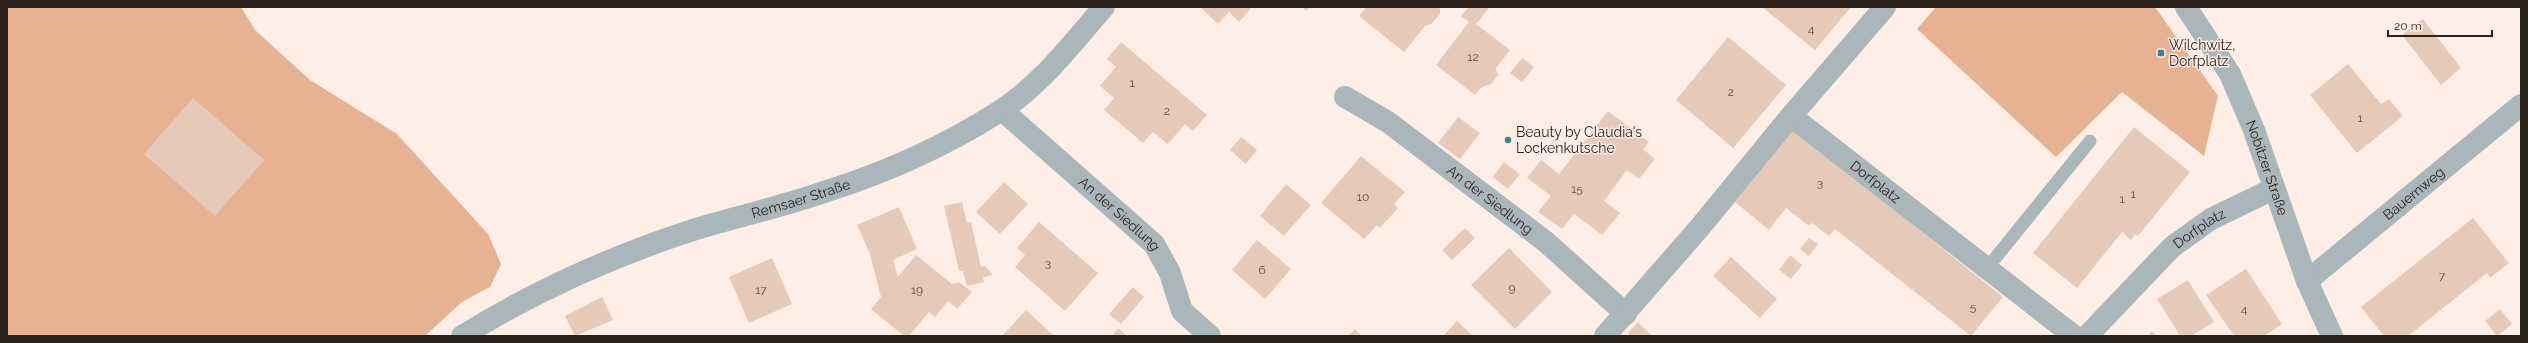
<svg xmlns="http://www.w3.org/2000/svg" width="2528" height="343" viewBox="0 0 2528 343" font-family="Raleway,sans-serif">
  <rect width="100%" height="100%" fill="#ffeee5"/>
  <!-- green -->
  <path fill="#e7b292" d="M7 7H241L255 30 310 80 397 134 488 234 501 264 490 287 462 302 425 336H7Z
    M1936 7H2155L2218 96 2204 156 2122 92 2056 157 1917 29Z"/>
  <!-- building -->
  <path fill="#e5caba" d="M1200 7H1252L1239 22 1229 12 1218 24Z
    M1302 7H1310L1306 11Z
    M1366 7H1440V14L1431 24 1425 26 1404 52 1359 16Z
    M1469 7H1490L1476 24 1510 50 1496 68 1498 75 1491 84 1482 87 1475 95 1436 65 1469 22 1461 16Z
    M1762 7H1851L1815 50Z
    M2423 19 2461 68 2441 85 2402 35Z
    M1728 37 1786 85 1733 148 1676 100Z
    M1121 42 1207 115 1193 131 1185 124 1168 144 1153 132 1143 143 1104 110 1114 98 1100 86 1116 67 1107 59Z
    M1522 58 1534 67 1522 82 1510 73Z
    M2348 64 2381 104 2389 99 2403 116 2357 153 2310 95Z
    M193 98 264 160 215 216 144 154Z
    M1608 111 1649 142 1643 149 1655 159 1639 179 1627 170 1604 201 1620 213 1602 235 1574 214 1562 229 1538 212 1551 196 1527 178 1541 160 1559 174Z
    M1458 117 1480 133 1460 159 1438 143Z
    M2134 127 2190 172 2138 236 2135 234 2131 240 2122 232 2077 288 2033 253Z
    M1794 129 2003 297 1971 336 1835 229 1829 236 1812 223 1809 226 1786 208 1769 230 1735 202Z
    M1241 137 1257 150 1246 164 1230 150Z
    M1361 156 1405 192 1394 204 1398 208 1380 228 1377 225 1364 239 1321 203Z
    M1504 162 1520 174 1508 189 1493 177Z
    M1004 182 1028 204 1000 234 976 212Z
    M1286 184 1311 205 1284 236 1260 216Z
    M962 202 967 223 971 222 981 267 985 266 993 275 983 277 984 282 967 286 963 271H959L944 206Z
    M899 207 917 249 893 260 898 277 916 255 952 284 959 282 972 292 957 309 948 301 935 317 929 312 909 336H904L871 309 881 297 870 254 857 225Z
    M2473 218 2509 263 2490 278 2487 273 2408 336H2384L2361 307Z
    M1039 222 1098 273 1065 311 1015 267 1025 255 1017 248Z
    M1465 228 1475 238 1452 260 1442 250Z
    M1809 238 1818 244 1809 256 1800 249Z
    M1257 240 1291 269 1265 299 1232 270Z
    M1509 248 1552 292 1515 329 1471 285Z
    M1790 255 1802 265 1791 279 1779 270Z
    M1731 257 1777 299 1760 318 1713 276Z
    M772 258 792 304 749 323 729 277Z
    M2246 269 2282 324 2264 336H2234L2206 295Z
    M2188 280 2214 322 2191 336H2180L2157 299Z
    M1133 287 1144 297 1121 324 1109 314Z
    M602 297 613 320 575 336 565 316Z
    M2500 309 2512 324 2497 336 2485 321Z
    M1026 310 1054 336H1002Z
    M1457 321 1473 336H1443Z
    M1638 322 1652 336H1630L1628 333Z
    M1118 328 1127 336H1112Z
    M1355 329 1362 336H1348Z
    M2152 331 2157 336H2148Z"/>
  <g fill="none" stroke-linecap="round" stroke-linejoin="round">
    <!-- service -->
    <path stroke="#a9b7bb" stroke-width="13" d="M1988 267 2090 141"/>
    <!-- minor -->
    <g stroke="#a9b7bb" stroke-width="22">
      <path id="s1" d="M1885 7 1791 116 2074 336"/>
      <path id="s2" d="M1345 97 1388 122 1546 242 1626 314"/>
      <path id="s3" d="M1002 110 1154 244 1170 273 1182 311 1210 336"/>
      <path id="s4" d="M2307 281 2521 105"/>
      <path id="s5" d="M462 336C535 291 615 255 696 229 740 216 784 206 827 191 887 172 947 145 1000 111 1041 85 1072 43 1104 7"/>
      <path d="M1605 336 1701 226 1791 116"/>
      <path id="s6" d="M2087 336 2172 247 2211 219 2273 189"/>
    </g>
    <!-- tertiary -->
    <path stroke="#a9b7bb" stroke-width="22" id="s7" d="M2186 7 2230 74 2254 130 2307 281 2332 336"/>
  </g>
  <!-- markers -->
  <g fill="#3e8192" stroke="#ffeee5" stroke-width="1.5">
    <rect x="2157" y="49" width="8" height="8" rx="2"/>
    <circle cx="1508" cy="140" r="4"/>
  </g>
  <g text-anchor="middle" dominant-baseline="central" stroke-width="3" stroke-linejoin="round" paint-order="stroke">
    <!-- number labels -->
    <g font-size="12" fill="#5a4c44">
      <text x="1811" y="29">4</text>
      <text x="1473" y="57">12</text>
      <text x="1132" y="83">1</text>
      <text x="1731" y="92">2</text>
      <text x="1167" y="111">2</text>
      <text x="2360" y="118">1</text>
      <text x="1820" y="183">3</text>
      <text x="1577" y="189">15</text>
      <text x="2133" y="194">1</text>
      <text x="1363" y="197">10</text>
      <text x="2122" y="199">1</text>
      <text x="1048" y="263">3</text>
      <text x="1262" y="270">6</text>
      <text x="2442" y="276">7</text>
      <text x="1512" y="288">9</text>
      <text x="761" y="290">17</text>
      <text x="917" y="290">19</text>
      <text x="1973" y="307">5</text>
      <text x="2244" y="309">4</text>
    </g>
    <!-- poi labels -->
    <g font-size="14" fill="#2c221c" stroke="#ffeee5" text-anchor="start">
      <text x="2169" y="45">Wilchwitz,<tspan x="2169" dy="16">Dorfplatz</tspan></text>
      <text x="1516" y="132">Beauty by Claudia's<tspan x="1516" dy="16">Lockenkutsche</tspan></text>
    </g>
    <!-- street labels -->
    <g font-size="14" fill="#2c221c" stroke="#ffeee5">
      <text stroke="none"><textPath href="#s7" startOffset="181">Nobitzer Straße</textPath></text>
      <text stroke="none"><textPath href="#s1" startOffset="251">Dorfplatz</textPath></text>
      <text stroke="none"><textPath href="#s4" startOffset="138">Bauernweg</textPath></text>
      <text stroke="none"><textPath href="#s5" startOffset="367">Remsaer Straße</textPath></text>
      <text stroke="none"><textPath href="#s2" startOffset="178">An der Siedlung</textPath></text>
      <text stroke="none"><textPath href="#s3" startOffset="157">An der Siedlung</textPath></text>
      <text stroke="none"><textPath href="#s6" startOffset="156">Dorfplatz</textPath></text>
    </g>
  </g>
  <!-- border -->
  <rect width="2528" height="343" fill="none" stroke="#2c221c" stroke-width="16"/>
  <!-- scale -->
  <path d="M2388 30v6h104v-6" fill="none" stroke="#2c221c" stroke-width="2"/>
  <text x="2394" y="30" font-size="12" fill="#2c221c" stroke="#ffeee5" stroke-width="3" paint-order="stroke">20 m</text>
</svg>
